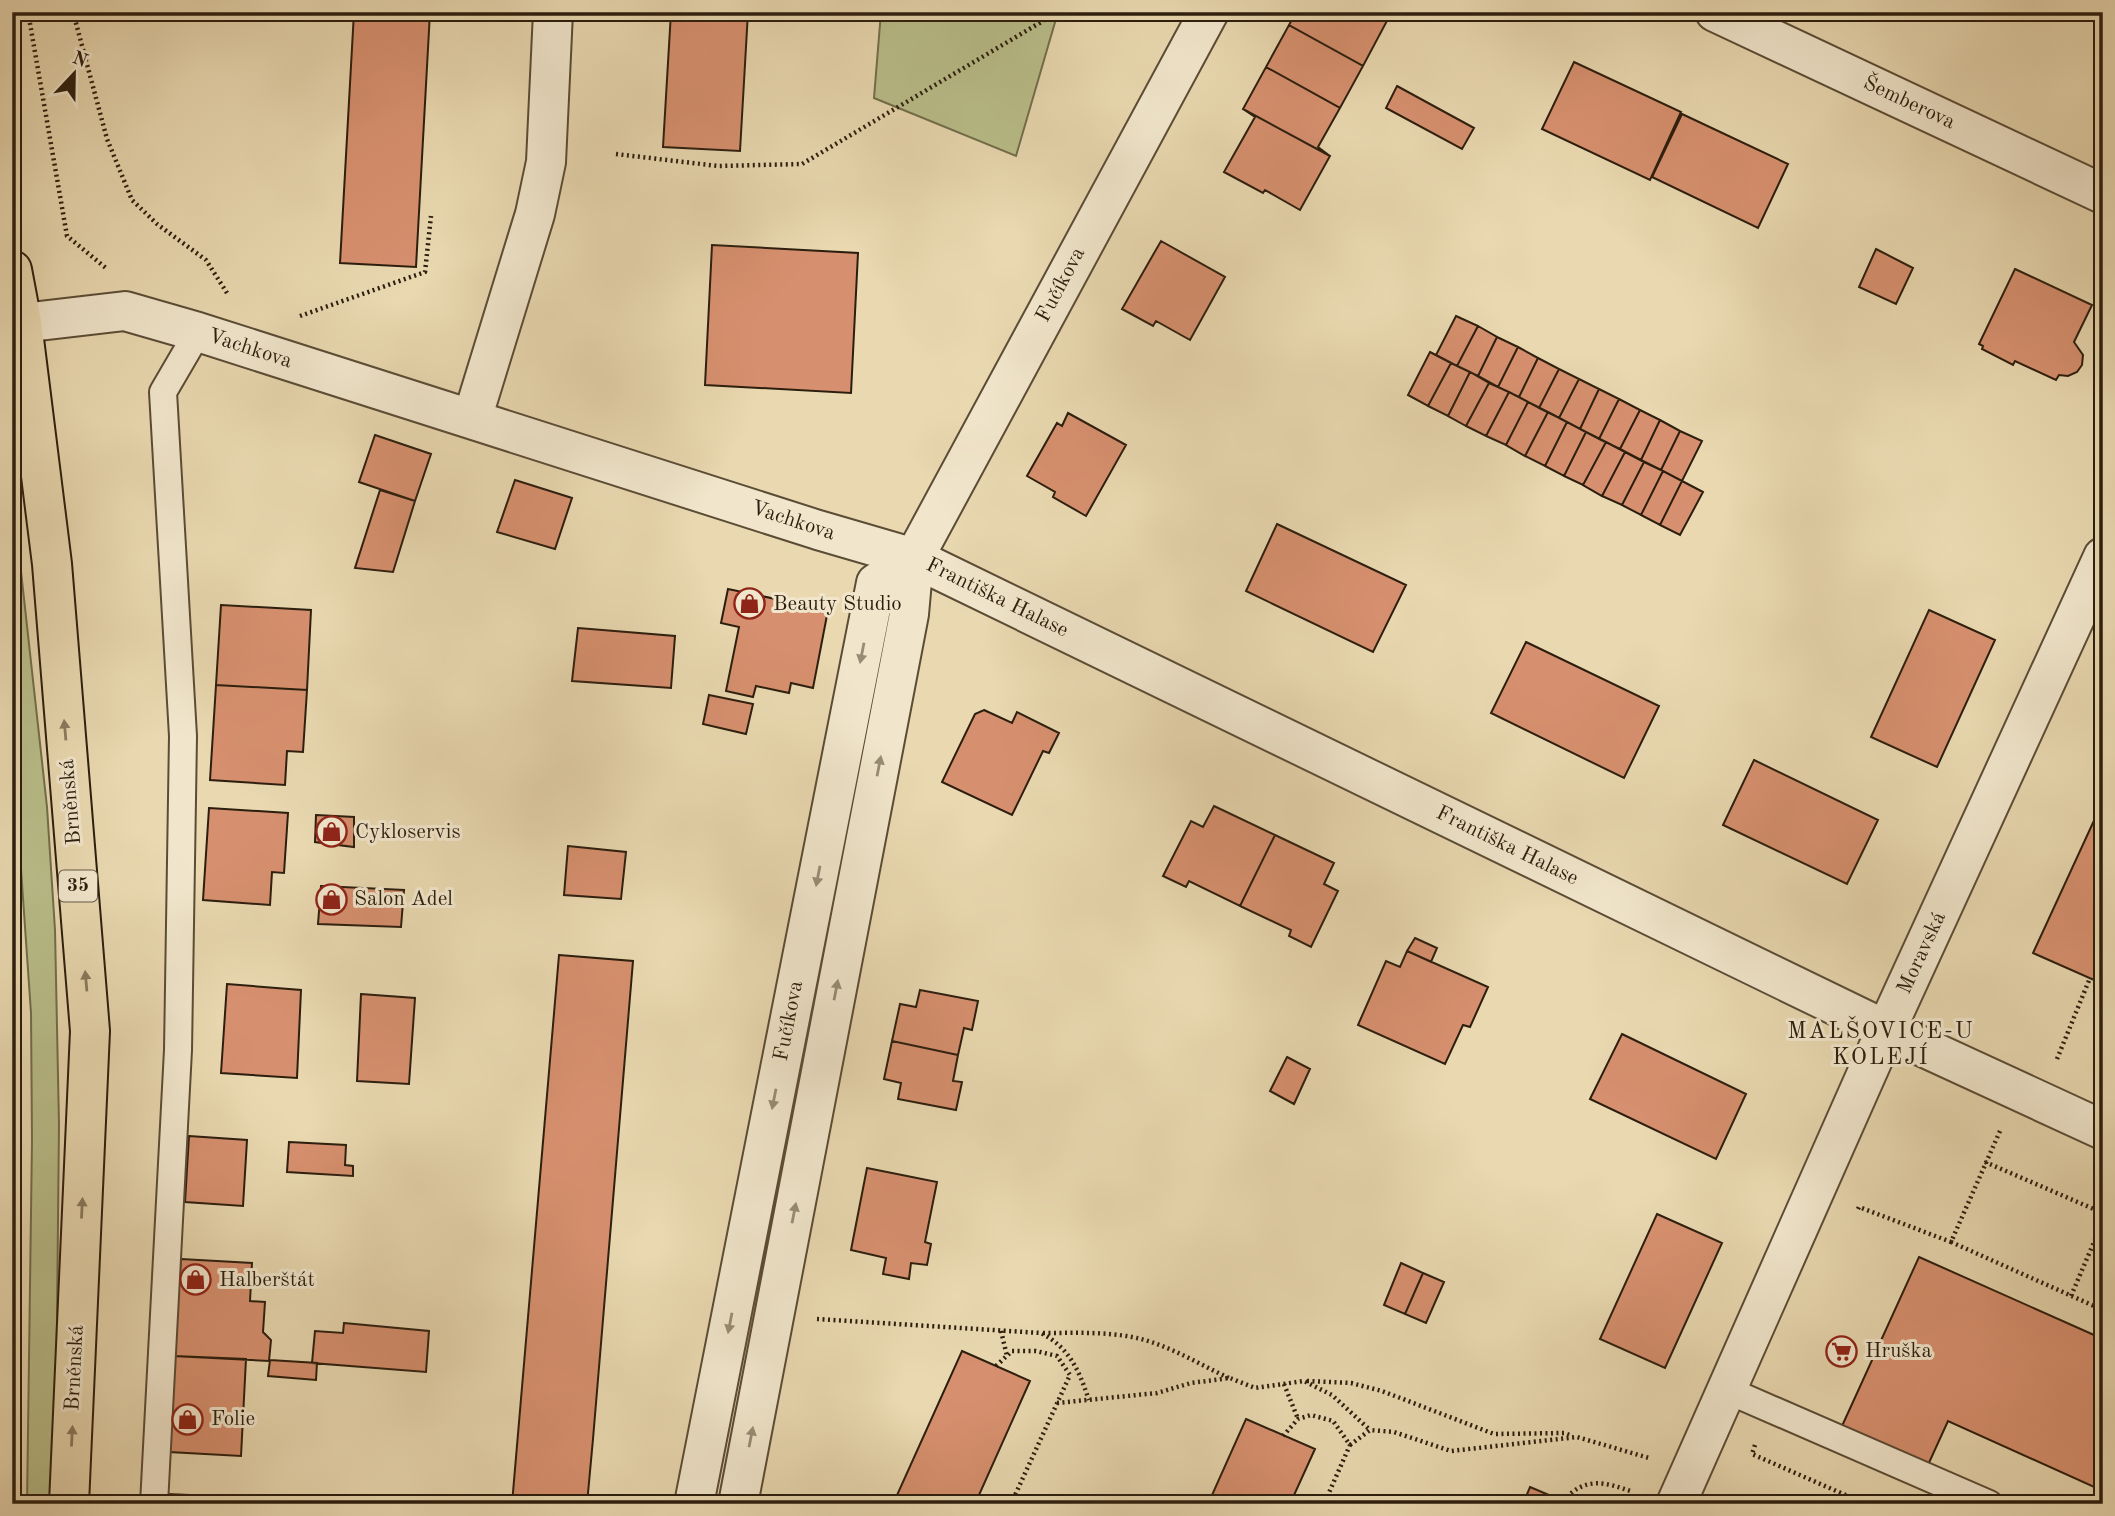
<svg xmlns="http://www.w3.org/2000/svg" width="2115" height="1516" viewBox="0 0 2115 1516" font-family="'Old Standard TT',serif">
  <rect width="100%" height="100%" fill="#e9d8b0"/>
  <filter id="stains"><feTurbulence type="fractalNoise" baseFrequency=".00286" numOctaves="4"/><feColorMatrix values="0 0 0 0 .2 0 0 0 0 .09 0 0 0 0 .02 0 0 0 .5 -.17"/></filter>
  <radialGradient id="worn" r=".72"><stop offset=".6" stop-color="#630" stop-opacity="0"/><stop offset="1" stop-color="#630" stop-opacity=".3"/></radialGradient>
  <!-- green -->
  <path fill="#b9be8a" stroke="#726e4c" stroke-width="2" d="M881 12H1058L1016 156 874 98Z
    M12 490 47 807 55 930 59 1124 56 1415 51 1504H27L32 1140 31 1013 12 740Z"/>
  <!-- building -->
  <path fill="#d7906f" stroke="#2c1e0e" stroke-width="2" d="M354 12H430L416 267 340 263Z
    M671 12H748L740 151 663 147Z
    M1296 12H1375L1388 19 1363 66 1289 25Z
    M1289 25 1363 66 1340 108 1266 67Z
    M1574 62 1681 112 1650 180 1542 129Z
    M1266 67 1340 108 1318 147 1330 156 1243 109Z
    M1397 86 1474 128 1462 149 1386 108Z
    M1243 109 1330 156 1300 210 1265 190 1263 193 1224 172 1255 117Z
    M1682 114 1788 164 1758 228 1652 177Z
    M1161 241 1225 277 1190 340 1156 321 1153 326 1122 309Z
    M712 245 858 253 851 393 705 385Z
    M1876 249 1913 268 1896 304 1859 287Z
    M2015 269 2092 305 2074 342 2083 355 2082 365 2077 372 2068 376 2059 375 2056 380 2015 361 2013 365 1982 349 1983 346 1979 344Z
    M1456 316 1478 326 1457 366 1436 355Z
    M1478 326 1497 337 1478 376 1457 366Z
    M1497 337 1518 347 1498 387 1478 376Z
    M1518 347 1538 358 1519 397 1498 387Z
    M1430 352 1451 363 1428 406 1408 395Z
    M1538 358 1559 369 1539 408 1519 397Z
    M1451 363 1470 372 1448 416 1428 406Z
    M1559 369 1579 379 1559 418 1539 408Z
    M1470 372 1489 383 1466 426 1448 416Z
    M1579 379 1599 389 1580 429 1559 418Z
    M1489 383 1509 392 1486 436 1466 426Z
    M1599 389 1619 399 1599 439 1580 429Z
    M1509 392 1528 402 1506 445 1486 436Z
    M1619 399 1640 410 1620 449 1599 439Z
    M1528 402 1548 412 1525 456 1506 445Z
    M1640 410 1660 420 1641 460 1620 449Z
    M1548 412 1567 422 1545 466 1525 456Z
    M1068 413 1126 445 1086 516 1053 497 1055 492 1027 476 1057 423 1062 426Z
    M1660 420 1680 431 1661 470 1641 460Z
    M1567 422 1586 432 1564 476 1545 466Z
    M1680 431 1702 441 1682 481 1661 470Z
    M1586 432 1606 442 1583 485 1564 476Z
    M375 435 431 454 415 501 359 482Z
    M1606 442 1625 452 1602 496 1583 485Z
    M1625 452 1644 462 1622 505 1602 496Z
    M1644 462 1663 471 1641 515 1622 505Z
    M1663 471 1682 481 1660 525 1641 515Z
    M515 480 572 498 555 549 497 532Z
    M1682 481 1703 492 1680 535 1660 525Z
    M380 490 415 501 393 572 355 568Z
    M1277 524 1406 585 1373 652 1246 591Z
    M728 589 828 610 813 688 791 683 789 693 756 686 753 697 726 691 739 627 721 623Z
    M221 605 311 610 307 690 216 685Z
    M1929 610 1995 640 1937 767 1871 737Z
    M578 628 675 636 671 688 572 681Z
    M1526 642 1659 706 1624 778 1491 713Z
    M216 685 307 690 303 752 287 751 285 785 210 780Z
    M709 695 753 704 746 734 703 724Z
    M984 710 1012 723 1017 712 1059 733 1049 753 1043 751 1012 815 942 782 975 714Z
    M1754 760 1878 820 1847 884 1723 825Z
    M2103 801V984L2033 953Z
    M1214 806 1275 835 1240 906 1189 881 1186 887 1163 876 1191 821 1203 827Z
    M209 808 288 813 284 873 272 872 270 905 203 900Z
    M316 815 354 817V847L315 842Z
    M1275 835 1334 863 1324 884 1338 891 1311 947 1289 936 1291 930 1240 906Z
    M568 846 626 852 621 899 564 895Z
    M321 886 404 890 401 927 318 924Z
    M1415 938 1437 948 1431 962 1407 951Z
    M1407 951 1488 987 1470 1027 1463 1025 1445 1064 1358 1025 1386 961 1400 967Z
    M559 955 633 961 593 1439 587 1504H512Z
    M227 984 301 990 297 1078 221 1073Z
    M920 990 978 1001 972 1030 964 1028 958 1055 892 1041 900 1004 916 1007Z
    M361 994 415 998 409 1084 357 1081Z
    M1622 1034 1746 1094 1716 1159 1590 1099Z
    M892 1041 958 1055 953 1081 962 1082 956 1110 898 1099 901 1083 884 1079Z
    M1287 1057 1310 1069 1294 1104 1270 1091Z
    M189 1136 247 1140 243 1206 185 1202Z
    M289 1142 346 1145 345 1165 353 1166V1176L287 1172Z
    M867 1168 937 1182 925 1242 931 1244 927 1265 911 1263 909 1279 883 1274 886 1258 851 1250Z
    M1657 1214 1722 1243 1665 1368 1600 1339Z
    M1919 1257 2103 1339V1491L1948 1421 1928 1465 1842 1426Z
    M181 1259 252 1263 250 1301 265 1302 263 1332 271 1340 269 1361 174 1356Z
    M1401 1263 1423 1273 1405 1314 1384 1305Z
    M1423 1273 1444 1282 1426 1323 1405 1314Z
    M344 1323 429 1331 426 1372 312 1363 315 1331 343 1333Z
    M962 1351 1030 1381 975 1504H893Z
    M174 1356 246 1359 241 1456 169 1452Z
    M270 1360 317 1363 316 1380 268 1376Z
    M1246 1419 1315 1449 1290 1504H1208Z
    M1530 1487 1563 1501 1568 1504H1523Z
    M167 1494 235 1497V1504H166Z"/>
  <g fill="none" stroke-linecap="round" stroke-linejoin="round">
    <defs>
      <path id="lane" d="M1727 1390 1989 1504
        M154 1504 178 1050 183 736 163 392 198 332"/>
      <path id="street" d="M1715 12 2103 194
        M22 323 125 311 198 332 818 530 914 558 1886 1030 2103 1130
        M472 419 535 214 546 162 553 12
        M694 1504 876 583 914 558
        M738 1504 909 614 914 558 1209 12
        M1676 1504 1886 1030 2103 557"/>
      <path id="primary" d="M12 270 22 323 52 564 90 1031 69 1504"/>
    </defs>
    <!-- lane casing -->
    <use href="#lane" stroke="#5b4c36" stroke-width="30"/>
    <!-- street casing -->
    <use href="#street" stroke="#5b4c36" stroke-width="42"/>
    <!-- primary casing -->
    <use href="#primary" stroke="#2c1e0e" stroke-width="42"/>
    <!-- path -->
    <path stroke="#2c1e0e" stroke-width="4.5" stroke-dasharray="2 3.5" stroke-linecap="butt" d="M28 12 67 236 107 269
      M73 12 107 139 132 200 157 224 206 260 227 293
      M616 154 718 166 802 164 1058 12
      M300 316 425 272 431 216
      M2057 1059 2090 978
      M1985 1162 2103 1213
      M1858 1209 1859 1207 1951 1242 2000 1131
      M1951 1242 2103 1310
      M2071 1296 2103 1221
      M817 1319 1041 1333C1070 1348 1079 1371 1089 1400
      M1001 1331 1007 1356
      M1043 1333C1077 1333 1112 1331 1145 1340 1175 1349 1201 1365 1229 1378
      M996 1366 1012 1351H1036L1057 1356 1070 1375 1011 1504
      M1307 1381 1351 1383 1382 1391 1494 1434 1564 1433 1572 1436
      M1284 1384 1298 1419
      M1057 1403 1157 1393 1191 1383 1230 1378 1255 1388 1304 1381 1332 1395 1370 1430
      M1283 1436 1298 1419 1311 1415 1333 1421 1350 1445 1324 1504
      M1350 1445 1370 1430 1394 1432 1451 1451 1577 1437 1649 1458
      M1755 1445 1752 1454 1866 1504
      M1563 1501C1585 1476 1605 1482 1633 1492"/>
    <!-- lane -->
    <use href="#lane" stroke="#f1e6cc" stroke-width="26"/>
    <!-- street -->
    <use href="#street" stroke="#f1e6cc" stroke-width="38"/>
    <!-- primary -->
    <use href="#primary" stroke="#e9d8b0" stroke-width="38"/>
  </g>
  <!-- one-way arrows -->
  <defs><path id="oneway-solid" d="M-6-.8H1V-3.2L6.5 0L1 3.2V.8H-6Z" transform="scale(1.75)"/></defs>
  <g fill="#988c76">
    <use href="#oneway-solid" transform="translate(862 653) rotate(101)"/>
    <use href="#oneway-solid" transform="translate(879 766) rotate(-79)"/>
    <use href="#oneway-solid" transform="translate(818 876) rotate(101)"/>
    <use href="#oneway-solid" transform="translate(836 990) rotate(-79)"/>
    <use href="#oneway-solid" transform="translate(774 1099) rotate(101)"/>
    <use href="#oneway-solid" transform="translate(794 1213) rotate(-79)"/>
    <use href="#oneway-solid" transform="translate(730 1323) rotate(101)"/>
    <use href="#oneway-solid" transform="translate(751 1437) rotate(-79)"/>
  </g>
  <g fill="#8a7b5f">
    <use href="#oneway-solid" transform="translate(65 730) rotate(-95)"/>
    <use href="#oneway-solid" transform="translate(86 981) rotate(-95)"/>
    <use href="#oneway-solid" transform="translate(82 1208) rotate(-87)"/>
    <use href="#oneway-solid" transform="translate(72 1436) rotate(-87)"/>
  </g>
  <!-- icons -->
  <defs>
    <symbol id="shop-ring" viewBox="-11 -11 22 22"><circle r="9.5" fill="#f1e6cc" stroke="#8f2418" stroke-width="1.5"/><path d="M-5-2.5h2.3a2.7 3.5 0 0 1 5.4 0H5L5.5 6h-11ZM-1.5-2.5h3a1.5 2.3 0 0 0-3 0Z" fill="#8f2418"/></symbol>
    <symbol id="supermarket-ring" viewBox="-11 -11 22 22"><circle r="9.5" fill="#f1e6cc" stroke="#8f2418" stroke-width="1.5"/><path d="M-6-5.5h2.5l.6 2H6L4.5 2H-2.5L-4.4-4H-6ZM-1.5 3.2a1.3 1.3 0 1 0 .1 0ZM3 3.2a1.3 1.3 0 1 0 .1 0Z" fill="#8f2418"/></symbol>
  </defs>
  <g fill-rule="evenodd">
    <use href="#shop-ring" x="732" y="586" width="35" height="35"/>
    <use href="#shop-ring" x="314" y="814" width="35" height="35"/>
    <use href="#shop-ring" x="314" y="882" width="35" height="35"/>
    <use href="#shop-ring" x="178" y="1262" width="35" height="35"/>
    <use href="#supermarket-ring" x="1824" y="1334" width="35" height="35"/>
    <use href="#shop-ring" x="170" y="1402" width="35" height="35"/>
  </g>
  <g text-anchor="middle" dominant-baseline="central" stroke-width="6" stroke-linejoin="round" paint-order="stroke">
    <!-- shield labels -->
    <rect fill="#f1e6cc" stroke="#675a47" stroke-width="2" x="59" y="870.5" width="38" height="31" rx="5"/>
    <g font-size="19" font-weight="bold" fill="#2c1e0e">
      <text x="78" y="886">35</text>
    </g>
    <!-- street labels -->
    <g font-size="21" fill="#2c1e0e" stroke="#f1e6cc">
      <text transform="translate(1909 103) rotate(25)">Šemberova</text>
      <text transform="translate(1061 285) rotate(-62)">Fučíkova</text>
      <text transform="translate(250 349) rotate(18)">Vachkova</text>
      <text transform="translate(793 521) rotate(18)">Vachkova</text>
      <text transform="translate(997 598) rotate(26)">Františka Halase</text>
      <text transform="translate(71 802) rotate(-95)">Brněnská</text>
      <text transform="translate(1507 846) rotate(26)">Františka Halase</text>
      <text transform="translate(1922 953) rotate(-65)">Moravská</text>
      <text transform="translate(789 1021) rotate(-79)">Fučíkova</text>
      <text transform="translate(75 1368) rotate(-87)">Brněnská</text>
    </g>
    <!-- poi labels -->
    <g font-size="21" fill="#2c1e0e" stroke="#f1e6cc" text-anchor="start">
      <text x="773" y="604">Beauty Studio</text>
      <text x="355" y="832">Cykloservis</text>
      <text x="354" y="899">Salon Adel</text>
      <text x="219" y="1280">Halberštát</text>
      <text x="1865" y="1351">Hruška</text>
      <text x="211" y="1419">Folie</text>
    </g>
    <!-- neighbourhood labels -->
    <g font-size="23" letter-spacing="2" fill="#2c1e0e" stroke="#f1e6cc">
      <text x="1881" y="1031">MALŠOVICE-U<tspan x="1881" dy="26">KOLEJÍ</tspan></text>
    </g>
  </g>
  <!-- margin -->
  <rect width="2115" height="1516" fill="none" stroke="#e9d8b0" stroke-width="42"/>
  <rect x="14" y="14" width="2087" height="1488" fill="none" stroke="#2c1e0e" stroke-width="3.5"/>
  <rect x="21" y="21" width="2073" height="1474" fill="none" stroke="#2c1e0e" stroke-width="2"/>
  <!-- north arrow -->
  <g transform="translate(74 74) rotate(22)" stroke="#f1e6cc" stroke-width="5" paint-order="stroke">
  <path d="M0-5L12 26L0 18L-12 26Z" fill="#2c1e0e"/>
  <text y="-10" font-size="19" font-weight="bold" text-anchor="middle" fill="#2c1e0e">N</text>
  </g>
  <rect width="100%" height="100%" filter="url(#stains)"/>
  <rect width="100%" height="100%" fill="url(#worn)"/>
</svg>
